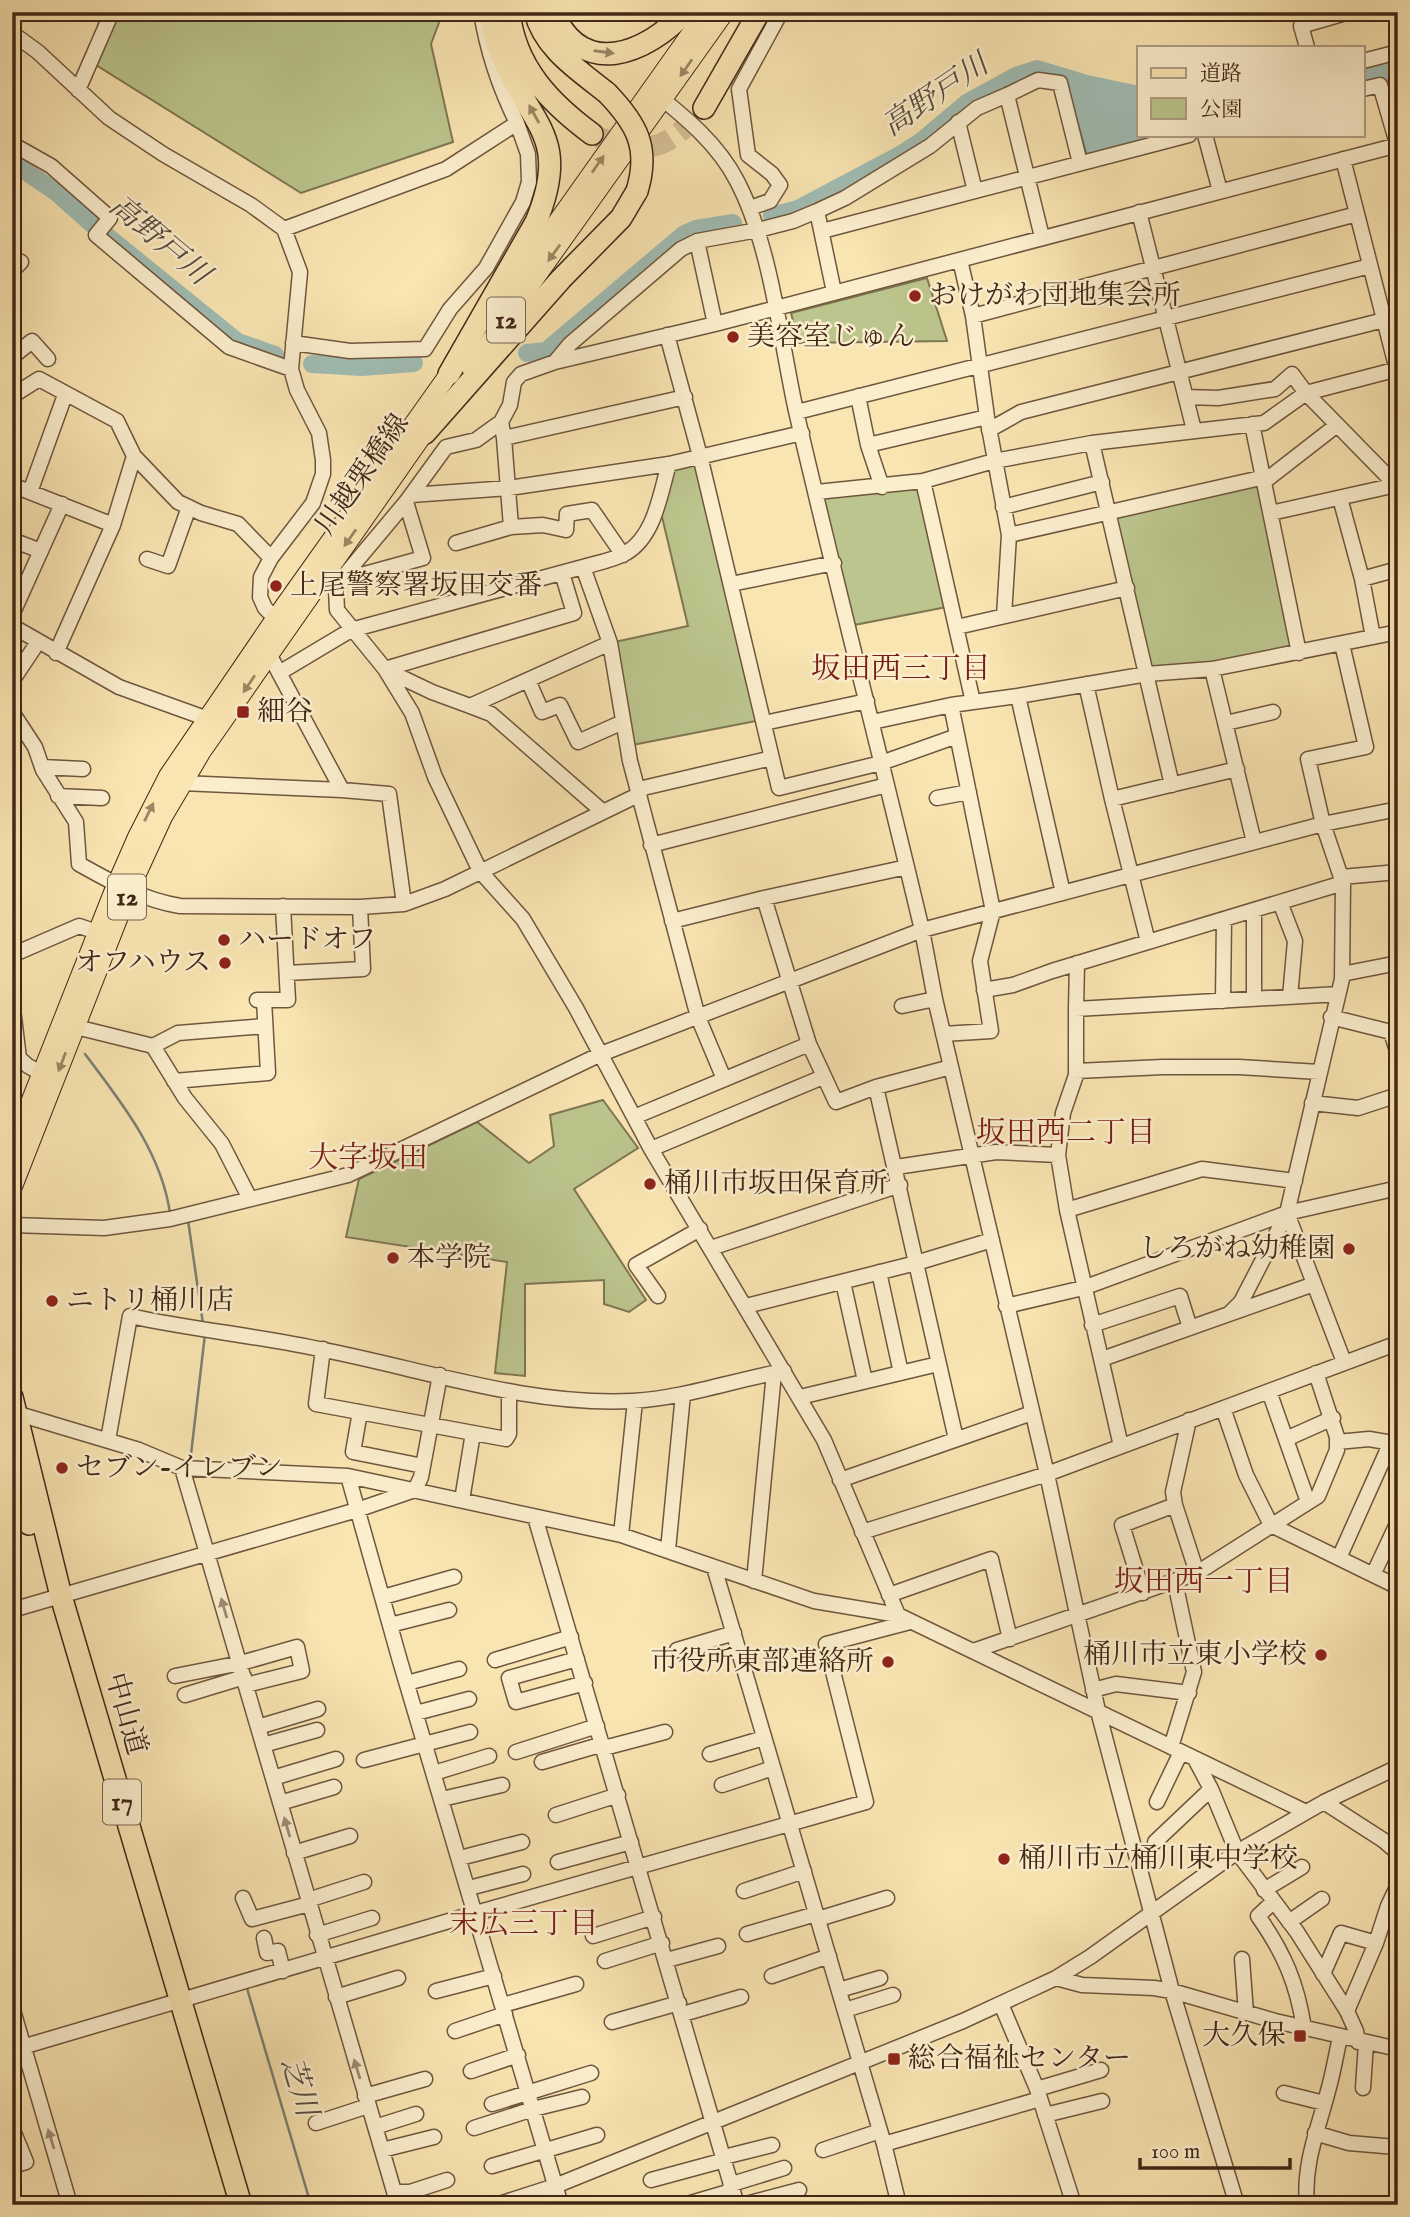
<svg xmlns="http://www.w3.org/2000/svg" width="1410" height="2217" viewBox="0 0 1410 2217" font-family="'IM FELL English','Noto Serif JP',serif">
  <rect width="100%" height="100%" fill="#f9e5b2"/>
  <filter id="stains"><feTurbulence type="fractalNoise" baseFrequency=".00286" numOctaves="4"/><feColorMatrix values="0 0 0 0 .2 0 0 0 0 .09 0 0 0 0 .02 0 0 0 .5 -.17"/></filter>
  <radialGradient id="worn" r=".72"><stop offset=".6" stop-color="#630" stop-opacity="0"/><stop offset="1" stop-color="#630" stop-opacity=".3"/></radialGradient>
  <!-- green -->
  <path fill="#bcc58d" stroke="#7e7652" stroke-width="2" d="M102 12H443L431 44 453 142 301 193 88 60Z
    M927 278 947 341 799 343 791 313Z
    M700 456 756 721 627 746 610 643 688 626 658 500 669 464Z
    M1265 477 1299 653 1147 674 1109 512Z
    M923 481 952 606 849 626 817 492Z
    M603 1100 638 1148 574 1189 646 1300 629 1312 604 1304V1280L525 1284V1376L495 1373 507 1262 346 1237 359 1179 477 1122 529 1163 554 1146 550 1115Z"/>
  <!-- water -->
  <path fill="#a0bdb4" stroke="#7a8175" stroke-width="2" d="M1067 84 1139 98V135H1162L1087 156Z"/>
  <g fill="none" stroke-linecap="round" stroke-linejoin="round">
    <!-- stream -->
    <path stroke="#7a8175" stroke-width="2.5" d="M1288 12 1292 21
      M1386 70 1398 119
      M85 1054C121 1102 161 1151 170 1213
      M188 1220 203 1324
      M190 1463 205 1334
      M246 1985 311 2205"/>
    <!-- river -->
    <path stroke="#a0bdb4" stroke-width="18" d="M1363 76 1398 67
      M12 162 56 192 92 224 229 335 238 342 275 355
      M772 216 798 209 900 155 923 140 967 103 1016 76 1037 69 1087 84 1139 95
      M527 353 546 351 683 235 696 229 733 223
      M312 364 362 367 414 363"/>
    <!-- highway-tunnel -->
    <path stroke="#d4bf93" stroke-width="21" stroke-dasharray="21 10" stroke-linecap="butt" d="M592 134C646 158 666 151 704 108"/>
    <defs>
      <path id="minor" d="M12 33 38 52 109 118 163 154 251 205 284 229 300 272 291 369 297 390 319 433 323 460V474L313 503 271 558 261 577 260 597 265 608 281 624
        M1307 47 1301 26 1349 12
        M1363 61 1398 52
        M1363 89 1380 85 1398 147
        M78 90 112 12
        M655 93C686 118 718 144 737 181 771 246 780 338 796 411 836 584 881 757 922 930L935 999 1047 1474 1098 1711 1172 1991 1237 2205
        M1007 95 1038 80 1060 83 1080 163
        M958 122 975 191
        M1205 135 1220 191
        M12 144 51 166 110 218 96 235 229 347 291 369
        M1343 159 1398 374
        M750 208 770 201 780 185 772 174 748 155 739 89 781 12
        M817 211 834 292
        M1139 212 1194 430
        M284 229 446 169 517 123C500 89 487 50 481 12
        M822 231 1189 135
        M697 241 715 324
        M12 258 21 262 12 271
        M960 260 973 316 987 417 1009 535 1004 616
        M973 316 1357 214
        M667 335 700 456 779 788 881 763 957 736
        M293 343 350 351 425 349 450 309 486 268 523 202 529 182 528 154 517 123
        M12 357 32 341 48 359
        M555 362 570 344 681 249 697 241 758 230 793 221 817 211 845 198 930 146 977 108 1007 95 1042 237
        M12 396 39 379 117 421 134 456 113 525 56 653
        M858 396 868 445 882 487
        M1186 397 1218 398 1275 389 1292 374 1306 393 1398 487
        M797 412 1370 266
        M501 422 504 438 511 527 543 525 566 530 567 514 592 510 623 555
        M1252 424 1299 653
        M989 430 1021 412 1384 320
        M504 438 685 397
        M1092 443 1172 785
        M868 445 987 417
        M134 456 178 502 201 513 238 524 271 558
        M669 464C660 494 655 536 626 553 614 560 597 563 583 567L610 643 630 761 698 1017 724 1079
        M923 481 973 702
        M1265 481 1337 425
        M12 485 113 525
        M30 492 65 395
        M817 492 923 481 994 461 1092 443 1264 423 1306 393 1398 369
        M411 495 509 488 669 464 802 433
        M1340 498 1362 579 1373 637
        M1003 507 1102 482
        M1271 513 1396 485
        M1009 535 1265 477
        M12 540 41 551
        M456 543 511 527
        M147 559 168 566 189 507
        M349 570 361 575 423 558 406 502
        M1362 579 1398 569
        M731 584 834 563
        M12 615 62 504
        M12 626 119 687 208 719
        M957 627 1127 588
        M269 654 342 790 389 794 404 904
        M385 669 574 613 562 573
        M1212 669 1254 842
        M386 670 432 692 470 706 610 643
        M279 673 351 630 583 567
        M528 680 542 712 560 705 578 742 623 722
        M12 681 38 642
        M1086 684 1112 799 1148 942
        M1018 696 1063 893
        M470 706 491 714 602 811
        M12 712 35 747 43 770 76 822 79 864C111 882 143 900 180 906L360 907 404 904 445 889 638 795 643 788 772 758
        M872 722 951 705 1018 696 1147 674 1212 669 1398 632
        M764 723 867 701
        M1226 723 1273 712
        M42 767 83 769
        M182 783 342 790
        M58 796 102 798
        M937 798 969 792
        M1112 799 1237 769
        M651 845 887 785
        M1341 877 1398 872
        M764 898 907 867
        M1280 902 1295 941 1290 997
        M1254 910V999
        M672 921 764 898 809 1044 836 1102 876 1087 951 1067
        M12 955 79 926 97 932
        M1077 963 1076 1009 1338 994
        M287 973 363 969 360 907
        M1342 974 1398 963
        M984 990 1013 985 1052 971 1343 883
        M257 1000H288L283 906
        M12 1001 19 1058 28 1066 41 1073
        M1223 1001 1224 919
        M902 1006 935 999
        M1331 1017 1391 1032 1398 1054
        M76 1027 153 1046 178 1033 265 1026
        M943 1034 991 1031 980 961 993 911 951 705
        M153 1046 185 1098 222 1144 250 1199
        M1076 1071 1163 1067H1239L1319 1072
        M174 1081 268 1073 264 1000
        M876 1087 956 1439
        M1312 1103 1358 1108 1398 1095
        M634 1117 809 1044
        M651 1149 823 1077
        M896 1167 996 1152 1058 1155
        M1067 1210 1058 1155 1063 1113 1076 1075V1009
        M1287 1213 1344 1362
        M12 1225 104 1228 170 1219 348 1175 601 1054 922 930 1323 824 1398 809
        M711 1248 900 1185
        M879 1272 901 1373
        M843 1282 865 1381
        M658 1296 636 1265 700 1229
        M746 1306 916 1263 992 1240
        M1006 1306 1083 1288 1287 1213 1398 1188
        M1230 1313 1241 1302 1287 1213 1342 979 1343 883 1323 824 1308 759 1366 747 1342 644
        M1092 1325 1180 1296 1190 1328
        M323 1349 316 1404 506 1439 509 1434V1393
        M1102 1359 1314 1284
        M1269 1391 1308 1502
        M800 1397 938 1364
        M1223 1408 1246 1475 1271 1525 1398 1587
        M12 1412 139 1450 182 1468 348 1476 621 1535 814 1601 898 1615 1306 1812
        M360 1412 353 1452 423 1466
        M1189 1420 1173 1492 1175 1505 1197 1573
        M1286 1439 1333 1418
        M108 1440 130 1316C194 1330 260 1336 324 1350 426 1370 527 1406 633 1401 684 1398 734 1380 784 1371
        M1337 1442 1369 1439 1398 1444
        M1121 1446 1067 1210 1202 1169 1295 1181
        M182 1468 398 2205
        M348 1476 400 1661 561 2205
        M840 1480 1032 1413
        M462 1500 473 1433
        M535 1517 737 2205
        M862 1532 1047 1474 1398 1343
        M621 1535 635 1401
        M668 1550 683 1394
        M1339 1558 1391 1442
        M714 1567 884 2144 899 2205
        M1373 1575 1396 1526
        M754 1581 774 1373
        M1143 1593 1122 1525 1175 1505
        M889 1595 991 1559 1010 1639
        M383 1597 454 1577
        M12 1610 357 1510 415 1490 421 1477 440 1375
        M898 1615 824 1440 651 1149 576 1008 523 919 480 871 435 777 412 713 385 669 337 610 336 589 349 570 406 502 446 447 476 440 501 422 510 405 514 382 521 374 555 362 715 324 1398 145
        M390 1625 449 1610
        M677 1650 734 1633
        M973 1651 1197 1573 1318 1496 1337 1450V1437L1316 1373
        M577 1659 509 1678 516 1702 585 1683
        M495 1660 571 1637
        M175 1676 241 1663 297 1647 302 1671 246 1685
        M407 1683 459 1669
        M1093 1690 1116 1684 1189 1693
        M185 1695 244 1677
        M416 1713 469 1699
        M258 1727 318 1709
        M263 1745 317 1730
        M1171 1747 1194 1672 1175 1582
        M604 1748 665 1732
        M516 1752 597 1726
        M710 1754 764 1738
        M1195 1759 1211 1789 1237 1852 1297 1932 1347 2011 1356 2031 1358 2042
        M364 1760 470 1732
        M542 1762 603 1744
        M434 1773 489 1756
        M273 1778 336 1759
        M722 1785 773 1768
        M442 1799 502 1785
        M1157 1802 1181 1752
        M1324 1802 1383 1840 1398 1853
        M280 1803 334 1787
        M556 1815 618 1795
        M12 1822V1826
        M1155 1842 1211 1789
        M294 1853 350 1836
        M460 1858 522 1842
        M558 1862 631 1842
        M1398 1885 1388 1906 1398 1909
        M469 1888 523 1874
        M1264 1890 1302 1867
        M744 1891 804 1871
        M243 1898 252 1919 309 1904
        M308 1900 364 1882
        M1273 1902 1258 1916C1284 1953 1297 1983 1304 2028
        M818 1919 887 1898
        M1289 1922 1322 1899
        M747 1934 816 1914
        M317 1935 372 1918
        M593 1936 654 1917
        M264 1938 267 1953 278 1951 283 1971
        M1242 1959 1246 2013
        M667 1960 718 1946
        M605 1961 662 1943
        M1397 1967 1398 1966
        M1323 1974 1341 1933 1376 1943
        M772 1976 829 1956
        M1056 1978 1082 1985 1154 1988 1172 1991 1275 2021 1398 2049
        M839 1990 880 1978
        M436 1991 494 1976
        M336 1997 398 1978
        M1001 2004 1037 2089 1074 2205
        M503 2005 576 1984
        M12 2007 70 2205
        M845 2010 893 1995
        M1347 2011 1376 1943 1388 1906
        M683 2014 741 1997
        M612 2022 679 2003
        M455 2031 505 2014
        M12 2050 476 1913 866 1802 826 1644 910 1622
        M471 2071 518 2055
        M1363 2088 1366 2043
        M1037 2089 1101 2070
        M1284 2093 1324 2103
        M365 2096 425 2079
        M492 2104 591 2073
        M1045 2115 1102 2101
        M316 2123 368 2106
        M375 2127 416 2114
        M12 2128 26 2162 12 2166
        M474 2128 533 2109 582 2097
        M1315 2133 1349 2143 1396 2147
        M884 2144 1040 2099
        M382 2150 434 2137
        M823 2150 880 2131
        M724 2157 772 2145
        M492 2166 597 2135
        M651 2180 725 2160
        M394 2192H410L447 2180
        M496 2205 555 2186 963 2021 1056 1978 1090 1957 1237 1852 1324 1802 1398 1767
        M684 2205 728 2192 732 2184 784 2168
        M742 2205 799 2190
        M1307 2205C1303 2164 1318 2130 1328 2091 1333 2074 1336 2055 1340 2037"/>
      <path id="major" d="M499 304 706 12
        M471 368 725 12
        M12 1148 116 885 137 837 168 776 275 619 456 364
        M12 1189 129 891 163 817 202 751 432 422"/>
      <path id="highway" d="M509 12C515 67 550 103 592 134
        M535 12C544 49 580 71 607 93
        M553 12C582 80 646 54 685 12
        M704 108 759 12
        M449 374 536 222C572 135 529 125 501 54 495 41 491 27 492 12
        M425 433 561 279 621 218 637 191
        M12 1397 61 1596 241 2205
        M12 1461 29 1524"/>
    </defs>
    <!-- minor casing -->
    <use href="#minor" stroke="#6f563e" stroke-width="17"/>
    <!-- major casing -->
    <use href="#major" stroke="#412717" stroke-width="20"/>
    <!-- highway casing -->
    <use href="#highway" stroke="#412717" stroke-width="24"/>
    <!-- minor -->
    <use href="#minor" stroke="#fbeecd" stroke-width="14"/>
    <!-- major -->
    <use href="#major" stroke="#f9e5b2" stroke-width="18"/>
    <!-- highway -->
    <use href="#highway" stroke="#f9e5b2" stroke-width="21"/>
    <defs>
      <path id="highway-bridge" d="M607 93C637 124 650 148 637 191"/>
    </defs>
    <!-- highway-bridge casing -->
    <use href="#highway-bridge" stroke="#412717" stroke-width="24" stroke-linecap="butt"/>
    <!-- highway-bridge -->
    <use href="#highway-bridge" stroke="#f9e5b2" stroke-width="21"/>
  </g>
  <!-- one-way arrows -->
  <defs><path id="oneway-solid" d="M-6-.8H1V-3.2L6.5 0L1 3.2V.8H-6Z" transform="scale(1.75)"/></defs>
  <g fill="#9d8664">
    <use href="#oneway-solid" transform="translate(604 52) rotate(8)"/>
    <use href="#oneway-solid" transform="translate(686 68) rotate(125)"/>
    <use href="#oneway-solid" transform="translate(534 114) rotate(-119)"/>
    <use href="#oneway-solid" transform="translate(598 164) rotate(-55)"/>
    <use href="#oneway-solid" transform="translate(554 253) rotate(126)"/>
    <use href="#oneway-solid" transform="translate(350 538) rotate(125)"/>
    <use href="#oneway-solid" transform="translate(249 684) rotate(124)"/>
    <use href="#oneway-solid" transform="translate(149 812) rotate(-64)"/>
    <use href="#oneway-solid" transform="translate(62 1062) rotate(111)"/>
  </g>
  <g fill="#9e8a72">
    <use href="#oneway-solid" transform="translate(224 1608) rotate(-106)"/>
    <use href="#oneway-solid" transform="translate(287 1827) rotate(-106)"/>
    <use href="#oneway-solid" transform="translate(357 2069) rotate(-107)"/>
    <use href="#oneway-solid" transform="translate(51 2139) rotate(-107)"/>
  </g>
  <!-- markers -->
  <g fill="#8f2418" stroke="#fbeecd" stroke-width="2.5">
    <circle cx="915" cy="296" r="7"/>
    <circle cx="733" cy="337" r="7"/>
    <circle cx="276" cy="586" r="7"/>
    <rect x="236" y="705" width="14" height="14" rx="3.5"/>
    <circle cx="224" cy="940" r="7"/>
    <circle cx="225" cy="963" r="7"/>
    <circle cx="650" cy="1184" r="7"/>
    <circle cx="1349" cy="1249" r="7"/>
    <circle cx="393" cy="1258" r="7"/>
    <circle cx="52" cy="1301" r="7"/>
    <circle cx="62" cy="1468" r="7"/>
    <circle cx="1321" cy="1655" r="7"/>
    <circle cx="888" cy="1662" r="7"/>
    <circle cx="1004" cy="1859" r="7"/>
    <rect x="1293" y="2029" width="14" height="14" rx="3.5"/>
    <rect x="887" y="2052" width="14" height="14" rx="3.5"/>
  </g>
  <g text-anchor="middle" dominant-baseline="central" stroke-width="5" stroke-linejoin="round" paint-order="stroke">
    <!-- shield labels -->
    <g fill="#fbeecd" stroke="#79634e" stroke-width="2">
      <rect x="487" y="297.5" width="38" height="45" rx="5"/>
      <rect x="108" y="874.5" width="38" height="45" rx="5"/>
      <rect x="103" y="1779.5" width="38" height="45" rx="5"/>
    </g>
    <g font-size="26" font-weight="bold" fill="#412717">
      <text x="506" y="320">12</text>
      <text x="127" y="897">12</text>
      <text x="122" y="1802">17</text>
    </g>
    <!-- poi labels -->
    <g font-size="28" fill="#412717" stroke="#fbeecd" text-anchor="start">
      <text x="929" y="296">おけがわ団地集会所</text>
      <text x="747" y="337">美容室じゅん</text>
      <text x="290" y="586">上尾警察署坂田交番</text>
      <text x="257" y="712">細谷</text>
      <text x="238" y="940">ハードオフ</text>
      <text x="211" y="963" text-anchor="end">オフハウス</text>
      <text x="664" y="1184">桶川市坂田保育所</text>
      <text x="1335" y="1249" text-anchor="end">しろがね幼稚園</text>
      <text x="407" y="1258">本学院</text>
      <text x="66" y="1301">ニトリ桶川店</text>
      <text x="76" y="1468">セブン-イレブン</text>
      <text x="1307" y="1655" text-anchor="end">桶川市立東小学校</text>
      <text x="874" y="1662" text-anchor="end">市役所東部連絡所</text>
      <text x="1018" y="1859">桶川市立桶川東中学校</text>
      <text x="1286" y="2036" text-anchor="end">大久保</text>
      <text x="908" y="2059">総合福祉センター</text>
    </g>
    <!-- street labels -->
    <g font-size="28" fill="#412717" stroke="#fbeecd">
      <text transform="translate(363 475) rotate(-55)">川越栗橋線</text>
      <text transform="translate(125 1714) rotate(74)">中山道</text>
    </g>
    <!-- water labels -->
    <g font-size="30" font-style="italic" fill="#594c3e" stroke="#fbeecd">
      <text transform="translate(936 96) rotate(-34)">高野戸川</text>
      <text transform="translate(159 241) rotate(40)">高野戸川</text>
      <text transform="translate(298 2087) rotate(73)">芝川</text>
    </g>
    <!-- neighbourhood labels -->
    <g font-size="30" fill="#7a1f14" stroke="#fbeecd">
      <text x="901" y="670">坂田西三丁目</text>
      <text x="1066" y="1134">坂田西二丁目</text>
      <text x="368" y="1159">大字坂田</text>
      <text x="1204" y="1583">坂田西一丁目</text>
      <text x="524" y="1925">末広三丁目</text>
    </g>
  </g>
  <!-- margin -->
  <rect width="1410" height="2217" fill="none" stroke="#f9e5b2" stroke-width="42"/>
  <rect x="14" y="14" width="1382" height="2189" fill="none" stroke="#412717" stroke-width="3.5"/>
  <rect x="21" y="21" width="1368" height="2175" fill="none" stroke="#412717" stroke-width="2"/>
  <!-- legend -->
  <rect x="1137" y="46" width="228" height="91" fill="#fbeecd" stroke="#b19e84" stroke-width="2"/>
  <rect x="1151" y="68" width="35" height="10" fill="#f9e5b2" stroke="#b19e84" stroke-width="2"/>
  <text x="1200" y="80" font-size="21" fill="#412717">道路</text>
  <rect x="1151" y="98" width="35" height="21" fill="#bcc58d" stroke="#b19e84" stroke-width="2"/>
  <text x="1200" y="116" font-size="21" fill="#412717">公園</text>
  <!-- scale -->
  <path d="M1140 2158v10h150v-10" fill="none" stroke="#412717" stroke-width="3.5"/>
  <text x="1151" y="2158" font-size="21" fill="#412717" stroke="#fbeecd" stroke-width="5" paint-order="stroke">100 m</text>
  <rect width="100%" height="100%" filter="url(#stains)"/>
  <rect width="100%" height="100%" fill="url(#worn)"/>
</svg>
